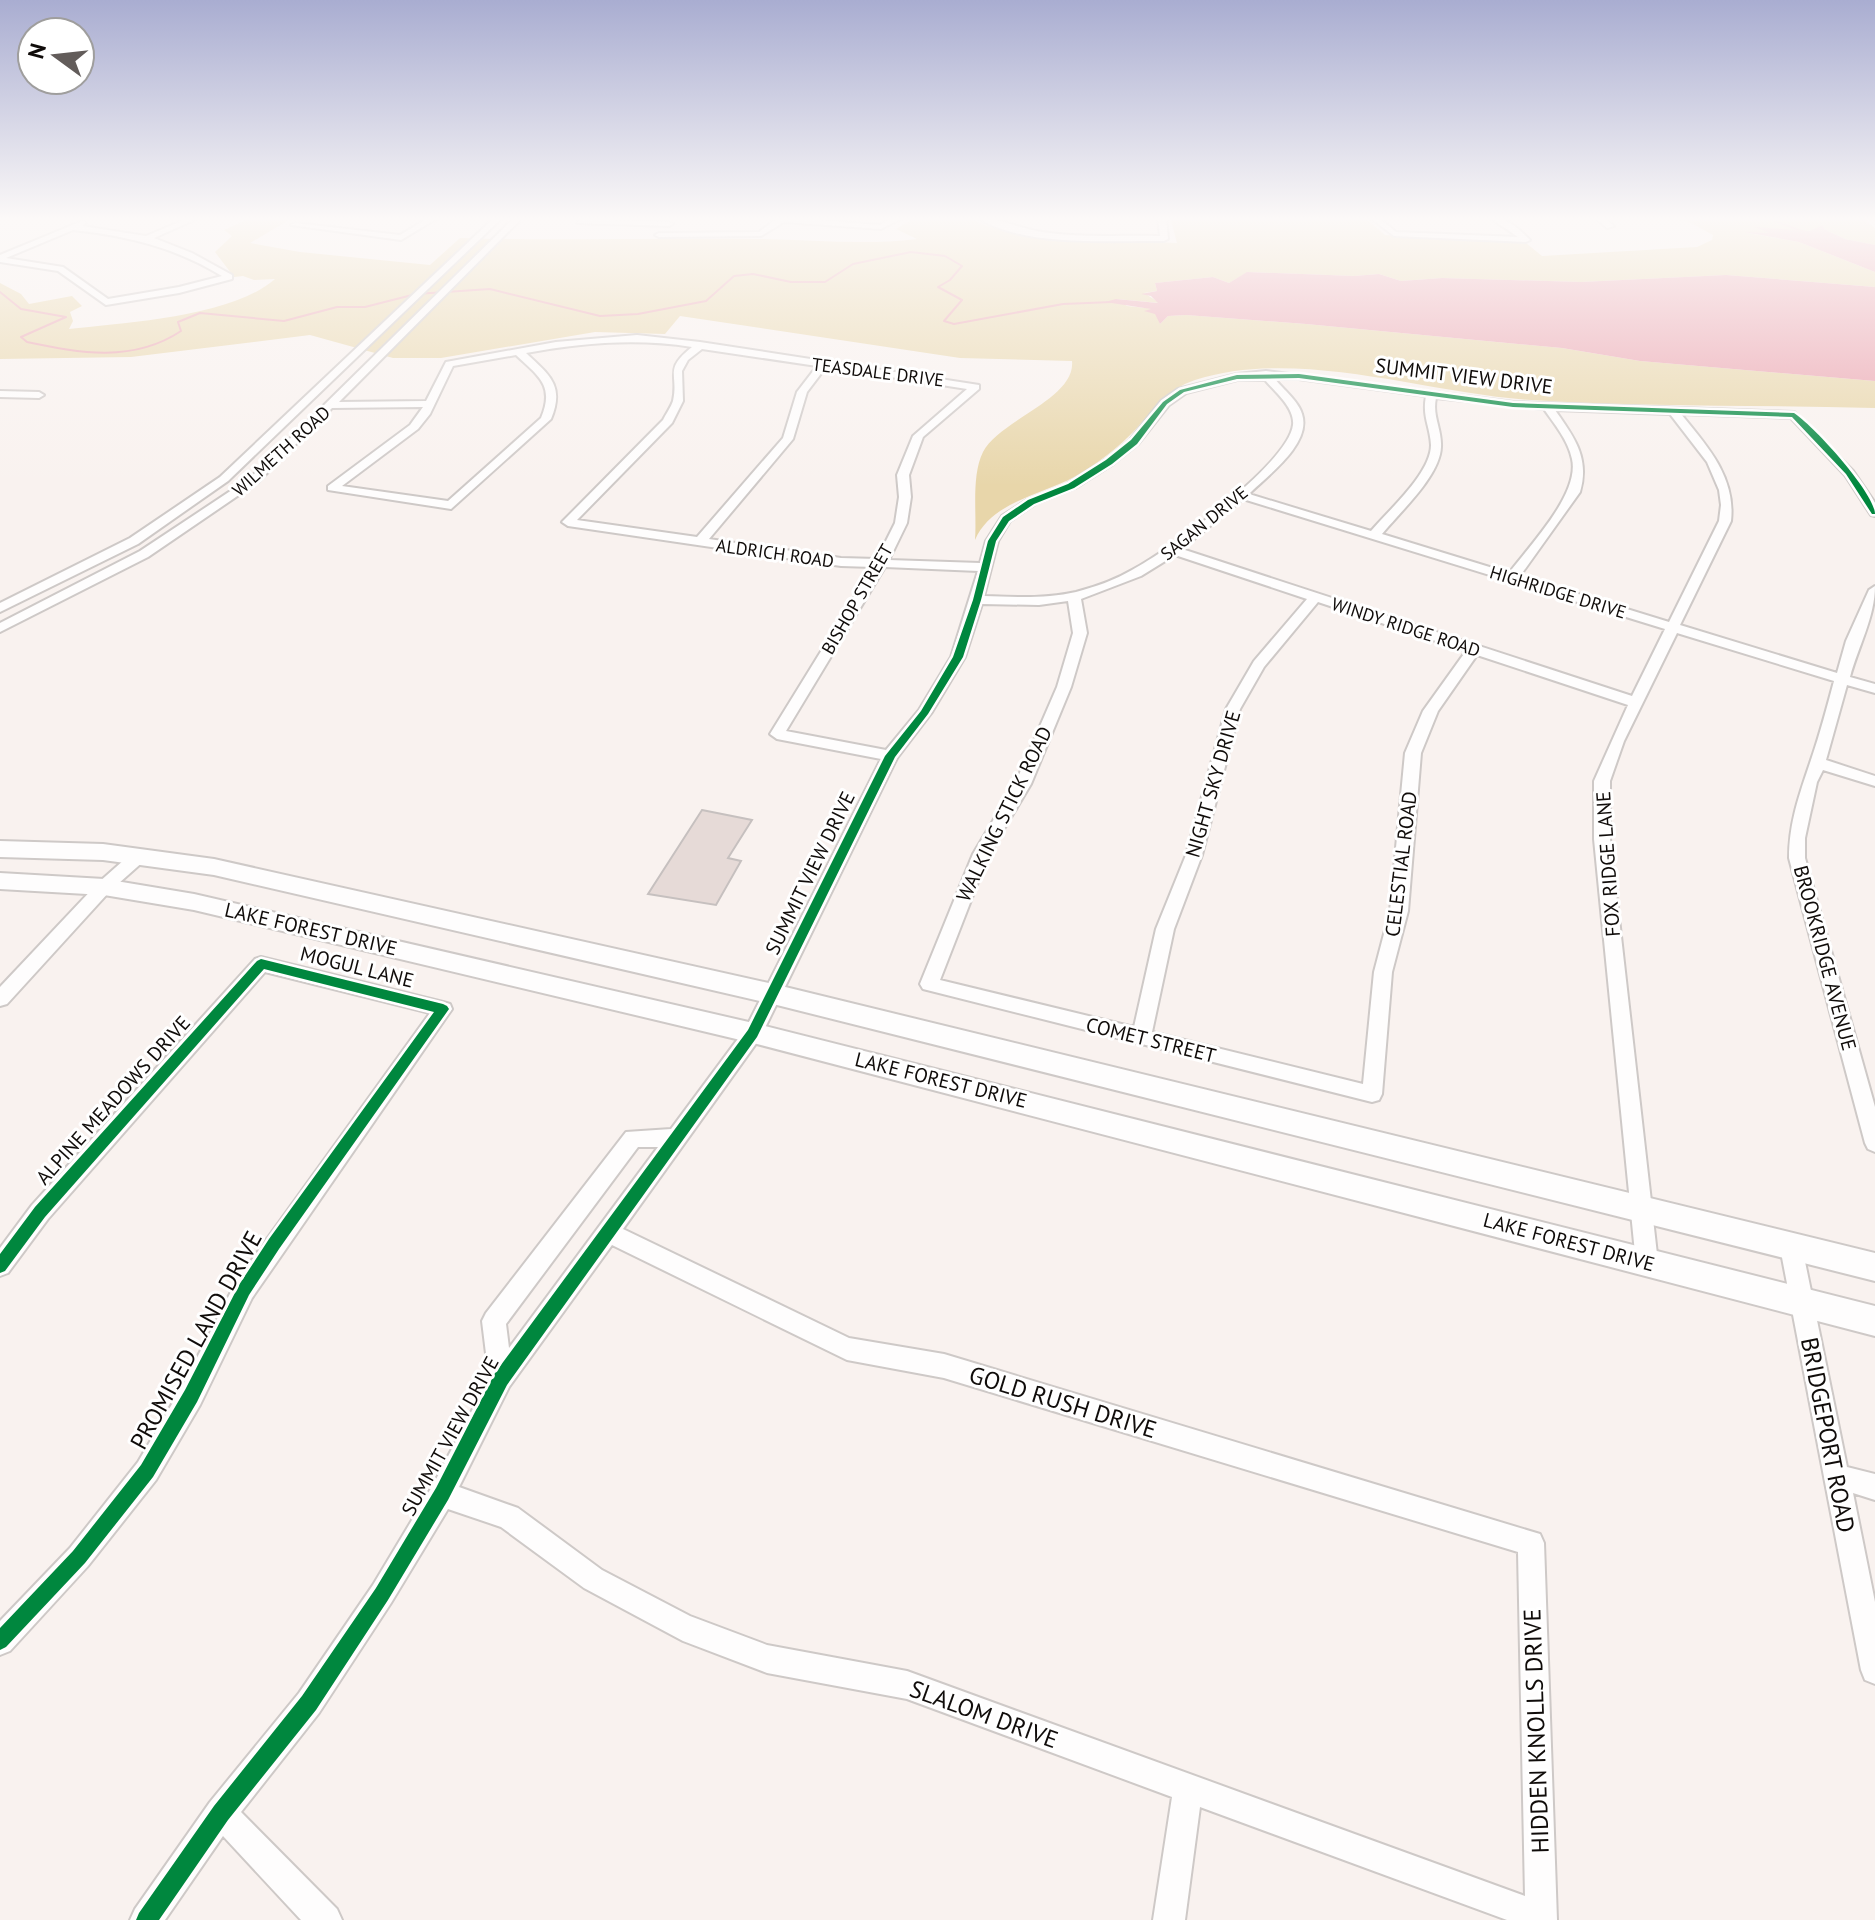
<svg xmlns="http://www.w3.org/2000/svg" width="1875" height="1920" viewBox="0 0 1875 1920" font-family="'PT Sans',sans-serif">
  <rect width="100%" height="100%" fill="#f9f2ef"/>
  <!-- green -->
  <path fill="#e8d6aa" d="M237 217H294L250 243 300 252 430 265 460 238C558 241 655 238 753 239 808 239 861 246 917 239L896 229 916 217H968L987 226 1039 237 1177 243 1170 217H1364L1385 235 1526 243 1542 256 1697 247 1712 240 1713 235 1691 223 1668 217H1861L1875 228V245L1845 239 1824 229 1799 232 1759 228 1772 234 1748 233 1799 242 1875 272V287L1726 275 1581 282 1442 278 1401 281 1379 274 1354 276 1248 272 1229 283 1213 277 1155 283 1157 291 1144 293 1160 303 1116 299 1127 306 1156 309 1160 324 1168 316 1186 315 1306 324 1562 348 1640 361 1875 381V408C1760 405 1645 407 1531 400 1424 393 1299 347 1195 380 1166 390 1155 408 1136 429 1119 447 1096 465 1074 477 1041 495 991 502 975 540 977 514 971 476 983 452 999 420 1076 399 1072 361L960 358 680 316 665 334 595 332 441 358H393L310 335 131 357 0 359V283L21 294 29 304 72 296 82 306 70 312 73 321 69 329C125 323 232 317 275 279L254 280 243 276 234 277 215 252 232 236 224 230 248 219Z"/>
  <!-- water -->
  <path fill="#eaa2ae" d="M1823 225 1824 229 1845 239 1875 245V272L1799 242 1744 232 1769 233 1755 227 1809 231Z
    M1247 272 1354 276 1379 274 1401 281 1442 278 1581 282 1726 275 1875 287V381L1640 361 1562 348 1306 324 1186 315 1168 316 1160 324 1155 314 1144 311 1151 309 1105 302 1116 299 1158 303 1151 296 1141 294 1157 291 1155 283 1213 277 1229 283Z"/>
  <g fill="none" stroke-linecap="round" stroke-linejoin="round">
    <!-- stream -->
    <path stroke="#eaa2ae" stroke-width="2" d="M1764 217 1807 233
      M0 292 21 309 66 317 21 337 27 342C80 353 133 363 181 331L178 322 200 313 284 321 337 307H365L416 294 490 289 600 316 638 314 706 301 734 276 753 274 791 282H825L853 264 911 252 945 256 962 266 950 280 938 287 962 300 944 321 954 324 1063 304 1112 302"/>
  </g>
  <!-- building -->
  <path fill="#e6dad7" stroke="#c6c0bf" stroke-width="2" d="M702 810 752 820 728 858 741 861 716 905 648 894Z"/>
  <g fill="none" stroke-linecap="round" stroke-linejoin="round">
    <defs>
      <path id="minor" d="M191 217H201L154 238 192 253 232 275V279L179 293 106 305 58 271 0 262V255L82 221 86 223 82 226 146 236ZM73 230C128 236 174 247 222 276L179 287 108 299 63 267 6 258Z
        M430 217H439L401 240 291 225 295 223 400 235Z
        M495 217H503L228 481 138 544 0 612V603L130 538 220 477Z
        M515 217H523L339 402 426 401 446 362 556 342 637 335 700 342 979 385V389L923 437 909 475 911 497 907 523 889 560 980 563 986 541 1002 516 1027 500 1067 484 1105 460 1130 440 1161 401 1178 389 1237 374 1266 371 1513 402 1794 412 1853 471 1875 503V516L1871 515 1845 475 1791 418 1681 414C1707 446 1736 477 1731 521L1680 625 1837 673 1846 641 1869 590 1875 586C1875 617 1858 647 1850 677L1875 684V693L1847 685 1826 760 1875 776V786L1823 770 1817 782 1805 838V858L1875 1107V1152L1868 1149 1865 1143 1789 858C1789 822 1800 793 1811 760 1820 734 1827 707 1834 681L1677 633 1624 741 1610 781V839L1658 1263 1655 1270 1647 1273 1639 1270 1636 1263 1594 839V781L1628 705 1477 655 1438 711 1421 753 1408 911 1392 972 1382 1094 1379 1100 1372 1102 923 989 920 984 973 854 1015 784 1057 687 1073 633 1068 601 1039 605 982 604 965 657 932 712 897 758 760 1038 623 1229 849 1338 944 1354 1540 1534 1544 1543 1557 1920H1507L1200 1807 1185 1920H1153L1172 1797 907 1699 767 1673 683 1641 584 1588 501 1527 448 1509 391 1603 319 1713 241 1812 337 1909 342 1920H301L223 1836 165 1920H130L135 1909 210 1802 299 1693 373 1585 433 1485 489 1378 482 1321 486 1313 626 1132 671 1129 746 1028 881 759 777 739 770 734 873 567 841 566 568 526 562 522 663 420C666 414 671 407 673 401 679 374 663 370 692 347 635 338 582 343 526 353 549 375 565 385 551 419L451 509 328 490V486L410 425 423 407 332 408 258 482 148 557 0 632V623L140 551 250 478ZM702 349 817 366 797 392 783 438 697 537 577 520 672 423 683 401 682 371 688 360ZM516 355C538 376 555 385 541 418L448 501 342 486 418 429 430 414 453 366ZM826 367 967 389 913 436 897 475 899 497 895 523 877 559 841 558 709 539 793 439 807 392ZM1275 379H1299L1426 396C1422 417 1430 426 1431 445 1431 473 1389 510 1371 531L1249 494C1267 476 1312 444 1302 414 1299 402 1283 389 1275 379ZM1237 380H1265C1275 392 1295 408 1293 425 1288 464 1168 551 1132 570 1115 580 1095 587 1076 592 1046 599 1014 597 984 596L998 541 1010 521 1035 504 1075 488 1113 464 1138 444 1169 405 1186 393ZM1436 398 1544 409C1555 425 1568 440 1572 459 1580 494 1529 546 1509 573L1382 534C1400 512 1440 476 1441 447 1442 429 1432 416 1436 398ZM1555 410 1670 414 1707 462 1719 490 1721 505 1719 521 1669 622 1520 576 1580 492C1590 458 1574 437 1555 410ZM1243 499 1665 629 1632 696 1182 549ZM1175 555 1307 599 1254 661 1226 709 1186 855 1156 929 1134 1027 940 980 989 854 1031 784 1071 687 1087 633 1081 599 1141 576ZM885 567 978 571 951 657 919 710 886 750 786 731ZM1318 602 1466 651 1423 711 1405 753 1390 911 1374 972 1363 1084 1152 1032 1174 929 1202 855 1240 709 1264 667ZM638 1147H658L509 1348 506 1324ZM612 1245 847 1360 944 1378 1518 1552 1525 1896 907 1671 767 1645 690 1616 602 1570 518 1508 459 1487 509 1387Z
        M779 217 880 225 894 217H904L881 229 784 222 761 236 659 237 655 235 659 233 759 232Z
        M976 217C998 217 1020 229 1042 232 1081 238 1121 235 1160 236L1158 217H1166L1168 239 1164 241C1108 240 1025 248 976 217Z
        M1369 217H1378L1396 232 1518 237 1489 217C1507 217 1518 228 1530 240L1526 242 1394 236Z
        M1594 217H1603L1614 226 1607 228Z
        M580 219 669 222 673 224 669 226 577 223Z
        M0 391 39 392 44 395 39 398 0 397Z
        M139 850 147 856 145 860 110 891 7 1004 0 1006V987L98 883 133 852Z
        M261 957 443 1002 450 1004 452 1009 252 1298 200 1405 156 1480 88 1566 10 1651 0 1655V1621L70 1548 138 1462 182 1387 236 1282 430 1013 265 972 48 1219 8 1273 0 1276V1248L32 1205 255 959Z
        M1791 1237 1799 1240 1802 1247 1847 1467 1875 1474V1500L1853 1493 1875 1602V1684L1865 1680 1861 1670 1780 1247 1783 1240Z"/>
      <path id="major" d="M0 841 103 844 214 859 773 984 1875 1253V1281L773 1004 214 875 103 860 0 857Z
        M0 873 104 879 194 894 753 1023 1875 1306V1336L753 1043 194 910 104 895 0 889Z"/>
    </defs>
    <!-- minor casing -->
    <use href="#minor" stroke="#cec9c7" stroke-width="4"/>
    <!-- major casing -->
    <use href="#major" stroke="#cec9c7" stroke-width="4"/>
    <!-- minor -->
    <use href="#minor" fill="#fefdfd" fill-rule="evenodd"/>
    <!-- major -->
    <use href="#major" fill="#fefdfd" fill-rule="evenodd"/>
    <defs>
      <path id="cycleway" d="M1299 374 1513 403 1794 413C1813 425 1875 493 1875 514H1872L1846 474 1792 417 1513 407 1299 378 1237 379 1184 392 1167 404 1137 444 1112 464 1074 488 1034 504 1009 521 996 541 981 600 963 657 928 714 895 757 757 1037 507 1385 448 1500 388 1600 316 1710 228 1820 159 1920H136L139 1913 214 1806 302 1696 376 1588 436 1488 495 1373 748 1030 885 756 921 711 953 657 973 600 988 541 1003 517 1028 500 1068 484 1106 460 1131 440 1163 402 1180 390 1237 375Z
        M261 959 443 1004 447 1006 449 1009 279 1249 249 1295 197 1402 153 1477 85 1563 6 1647 0 1650V1628L73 1551 141 1465 185 1390 239 1285 269 1239 434 1012 264 969 45 1217 5 1271 0 1273V1254L35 1207 257 961Z"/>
    </defs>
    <!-- cycleway casing -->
    <use href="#cycleway" stroke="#fff" stroke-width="5"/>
    <!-- cycleway -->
    <use href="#cycleway" fill="#00873e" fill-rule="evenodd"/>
  </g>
  <!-- sky -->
  <linearGradient id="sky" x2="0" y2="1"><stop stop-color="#a9add1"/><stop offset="0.45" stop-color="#fcf9f8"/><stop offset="1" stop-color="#fcf9f8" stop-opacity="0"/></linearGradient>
  <rect width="1875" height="486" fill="url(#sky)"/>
  <g text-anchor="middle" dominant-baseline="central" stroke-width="6" stroke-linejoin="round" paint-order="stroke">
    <!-- far-street labels -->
    <g font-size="18" fill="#100c0a" stroke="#fff">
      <text transform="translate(878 372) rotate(7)">TEASDALE DRIVE</text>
      <text transform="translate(281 451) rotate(-42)">WILMETH ROAD</text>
      <text transform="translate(1204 523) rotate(-39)">SAGAN DRIVE</text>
      <text transform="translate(775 553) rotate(8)">ALDRICH ROAD</text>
      <text transform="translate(1558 592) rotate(17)">HIGHRIDGE DRIVE</text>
      <text transform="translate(857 599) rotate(-60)">BISHOP STREET</text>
      <text transform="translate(1406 627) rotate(18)">WINDY RIDGE ROAD</text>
    </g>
    <!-- street labels -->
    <g font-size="20" fill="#100c0a" stroke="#fff">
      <text transform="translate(1464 376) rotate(7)">SUMMIT VIEW DRIVE</text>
      <text transform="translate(1213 784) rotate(-74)">NIGHT SKY DRIVE</text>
      <text transform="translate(1004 814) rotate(-64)">WALKING STICK ROAD</text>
      <text transform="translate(1401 864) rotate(-83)">CELESTIAL ROAD</text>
      <text transform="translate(1608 864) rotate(-94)">FOX RIDGE LANE</text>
      <text transform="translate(810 873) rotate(-64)">SUMMIT VIEW DRIVE</text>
      <text transform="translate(311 929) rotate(13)">LAKE FOREST DRIVE</text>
      <text transform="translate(1825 958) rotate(75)">BROOKRIDGE AVENUE</text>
      <text transform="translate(357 967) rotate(14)">MOGUL LANE</text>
      <text transform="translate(1151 1040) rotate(14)">COMET STREET</text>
      <text transform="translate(941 1080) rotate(14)">LAKE FOREST DRIVE</text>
      <text transform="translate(113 1100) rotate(-48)">ALPINE MEADOWS DRIVE</text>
      <text transform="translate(1569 1242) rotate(15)">LAKE FOREST DRIVE</text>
      <text transform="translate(450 1436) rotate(-61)">SUMMIT VIEW DRIVE</text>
    </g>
    <!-- near-street labels -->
    <g font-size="24" fill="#100c0a" stroke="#fff">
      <text transform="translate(196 1340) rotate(-61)">PROMISED LAND DRIVE</text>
      <text transform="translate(1063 1402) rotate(17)">GOLD RUSH DRIVE</text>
      <text transform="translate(1828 1435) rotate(79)">BRIDGEPORT ROAD</text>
      <text transform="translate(984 1714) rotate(20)">SLALOM DRIVE</text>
      <text transform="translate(1536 1731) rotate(-92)">HIDDEN KNOLLS DRIVE</text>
    </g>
  </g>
  <!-- north arrow -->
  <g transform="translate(56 56) rotate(285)"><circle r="38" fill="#ffffff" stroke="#9f9e9d" stroke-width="2"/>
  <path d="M0-6L14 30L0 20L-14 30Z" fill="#625c5a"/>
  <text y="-12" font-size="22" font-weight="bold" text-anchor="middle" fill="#100c0a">N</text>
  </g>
</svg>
